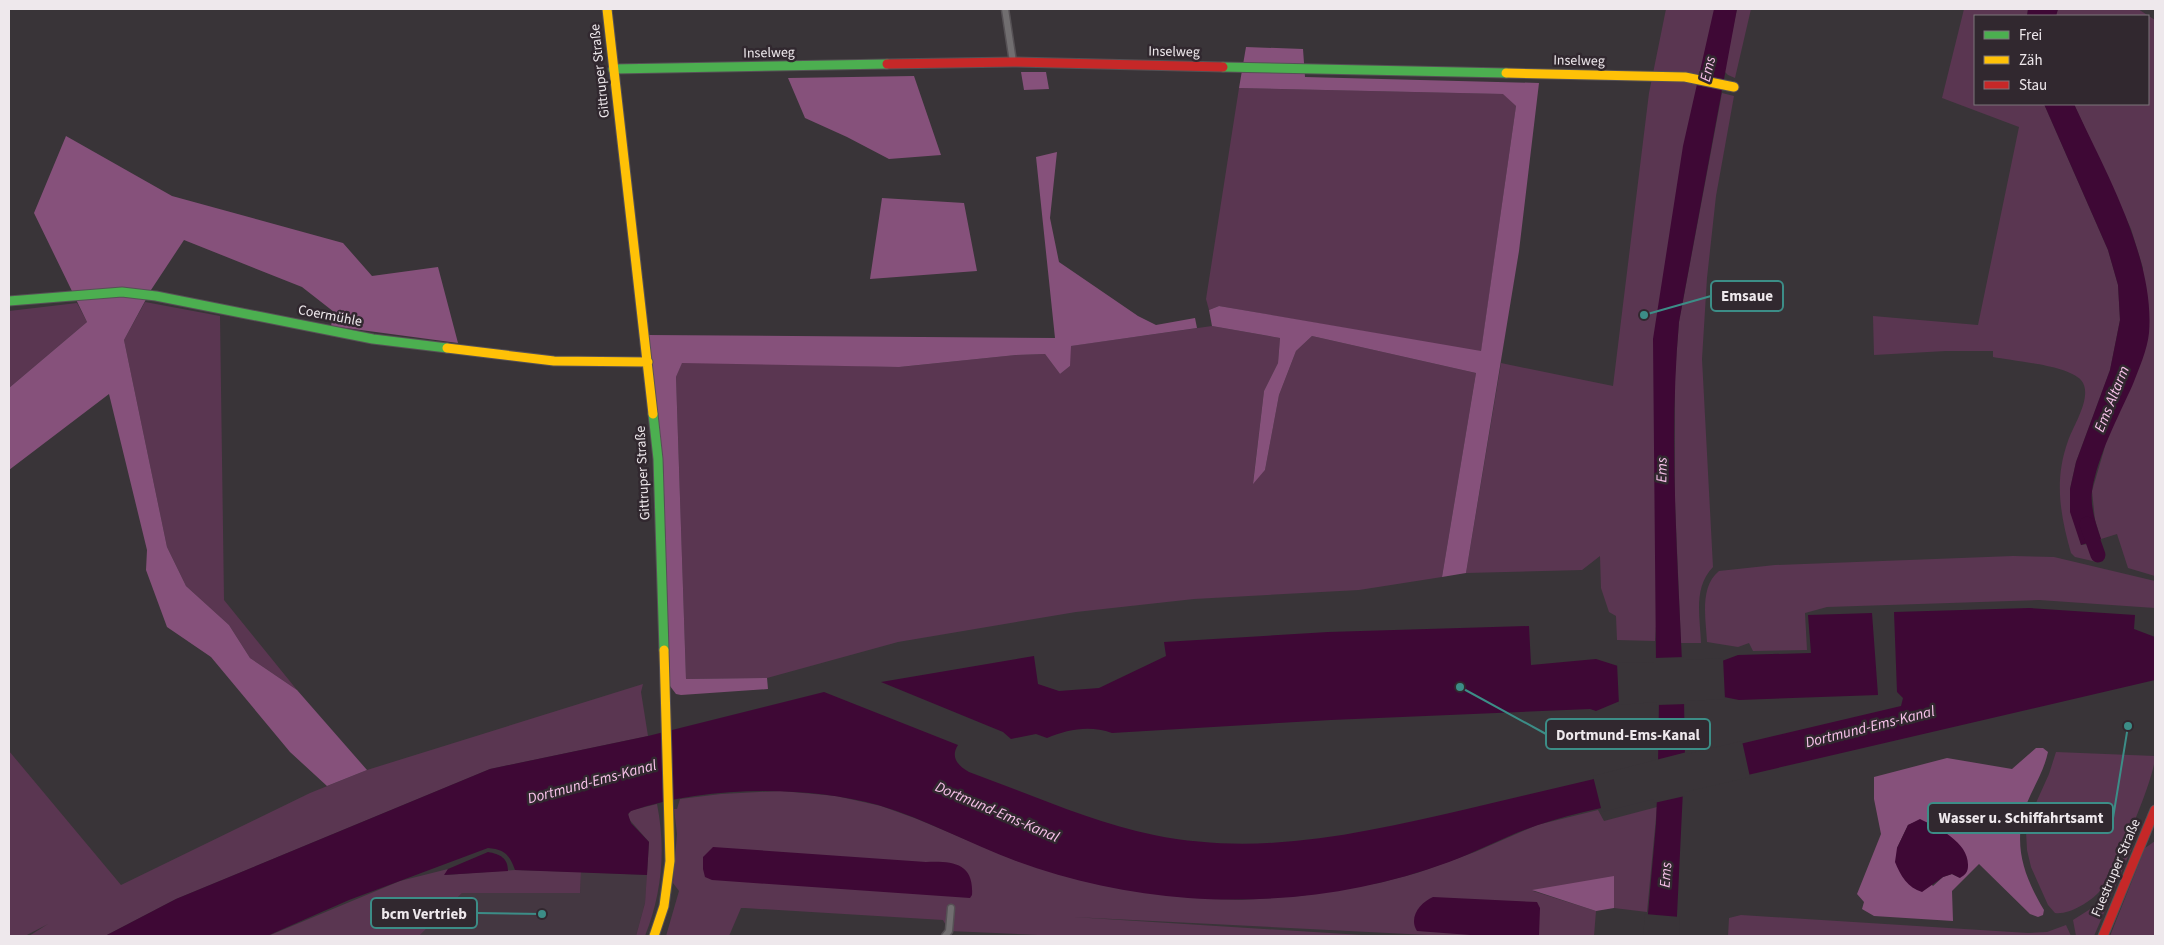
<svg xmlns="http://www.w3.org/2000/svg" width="2164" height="945" viewBox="0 0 2164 945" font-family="'Source Sans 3',sans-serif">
  <rect width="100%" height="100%" fill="#393438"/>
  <!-- built -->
  <path fill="#443741" d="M581 872 647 875 645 903 636 936H419L462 893H580Z"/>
  <!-- green -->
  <path fill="#5a3651" d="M1666 9H1725L1686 191 1655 641 1617 640 1616 616 1609 612 1601 588 1600 556 1582 570 1466 573 1501 363 1613 386 1649 93Z
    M1737 9H1751L1735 78 1728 75 1724 71Z
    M1964 9H2028L2027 16H1975V104H2044L2108 250 2118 285 2120 320 2110 370 2076 462 2070 489 2081 545 2089 544 2097 562 2075 557 2071 553C2060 514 2054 480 2068 441 2073 426 2094 395 2081 380 2067 365 2013 361 1993 357V351H1946L1874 355 1873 316 1978 325 2019 127 1942 98Z
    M2058 9H2138L2155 20V576L2128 568 2117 534 2101 539 2095 520 2092 491 2104 450 2143 268 2131 229 2074 104H2148V16H2056Z
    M1239 88 1504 94 1516 106 1481 352 1219 306 1209 310 1206 299Z
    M1722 93 1734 96 1716 196 1707 278 1702 359 1713 567C1693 588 1700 616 1701 643H1681L1675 502V374L1679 322Z
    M145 302 220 316 224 600 297 690 250 658 229 625 186 586 167 547 124 340Z
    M77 303 87 322 9 388V311Z
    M1212 326 1280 338 1278 363 1264 391 1253 483 1265 470 1279 395 1296 351 1312 336 1476 373 1442 577 1359 590 1194 599 1076 612 898 642 767 678 686 679 676 377 682 362 899 367 1016 355 1045 354 1060 374 1070 366V346Z
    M2013 556 2054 557 2155 581V608L2039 600 1827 607 1805 613 1807 650 1753 651 1749 643 1738 647 1707 642C1706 620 1699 587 1719 571L1775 565Z
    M643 684 641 692 648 736 490 769 176 899 105 936H29L48 924 25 936H9V751L121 885 310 793 367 770Z
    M2056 752 2155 756C2155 779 2114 873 2099 892 2090 902 2069 915 2055 913L2048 905 2031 867 2027 850 2026 831 2031 814 2049 774Z
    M781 791 836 796 881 806 917 819 1017 861 1211 899 1241 900 1300 896 1379 883 1417 873 1475 852 1537 825 1598 810 1604 821 1657 807 1647 912 1614 908V877L1533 891 1596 911 1594 936H1447L1073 917 1378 936H1060L949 931 943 920 745 908H741L729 936H666L679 891 673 883 677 834 674 809H677L680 799 721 794Z
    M657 804C666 849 662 894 645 936H636L645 903 649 842 628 818 629 812 633 810Z
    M2155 841V936H2110L2145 848Z
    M2130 844 2133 845 2094 936H2076L2073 920 2095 906 2106 895Z
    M448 869 445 875 515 870 581 872 580 893H462L419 936H268L400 881Z
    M1741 915 2028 933 2047 932 2066 925 2071 936H1728L1729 918Z"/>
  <!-- forest -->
  <path fill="#86517b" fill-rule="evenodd" d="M1246 47 1303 49 1305 77 1539 83 1519 251 1466 573 1442 577 1476 373 1312 336 1296 351 1279 395 1265 470 1253 484 1264 391 1278 363 1280 338 1212 326 1209 310 1219 306 1481 351 1516 106 1503 94 1239 88Z
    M1021 72H1046L1049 89 1024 90Z
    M914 76 941 155 889 159 847 137 805 118 788 78Z
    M66 136 172 196 343 243 372 276 438 267 458 343 331 326 334 312 302 287 184 240 151 290 124 340 167 547 186 586 229 625 250 658 297 690 367 770 327 786 290 752 211 657 167 627 146 570 147 550 109 394 9 470V388L87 322 34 213Z
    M1057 152 1050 218 1059 262 1138 316 1156 325 1195 318 1197 328 1071 346 1070 366 1060 374 1045 354 1016 355 899 367 682 363 676 377 686 679 767 678 768 689 681 695 676 694 670 686 663 461 647 335 1055 338 1036 157Z
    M882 198 964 203 977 271 870 279Z
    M2036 748H2043L2048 752C2044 771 2034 786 2027 803 2012 843 2023 875 2044 910L2043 915 2038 917 2030 914 1979 864 1952 891 1953 921 1874 916 1862 909 1864 902 1857 894 1881 834 1874 799V777L1947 758 2012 769ZM1920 820 1960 878 1952 874 1943 877 1933 886 1897 848 1908 825Z
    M1614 876V908L1596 911 1532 890Z"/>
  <!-- water -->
  <path fill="#3e0835" d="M1714 9H1737L1679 322C1669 435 1677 549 1682 662L1722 661 1738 655 1811 653 1808 615 1872 613 1878 695 1739 700 1724 697 1684 699 1685 757 1901 706 1903 698 1897 692 1894 612 2030 608 2135 615 2134 629 2155 637V680L1683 790 1676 936H1646L1656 824 1657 796C1617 805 1576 812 1538 825 1508 835 1479 851 1449 862 1366 893 1276 904 1188 898 1130 894 1071 881 1016 861 970 844 926 819 878 805 805 785 704 786 631 811L628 814 631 823 649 842 647 875 515 870C510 855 504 849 488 848L349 900 267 936H105L176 899 490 769 648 736 824 692 958 745C950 757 958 766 969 772 1030 794 1090 822 1154 835 1262 857 1362 833 1467 809 1530 794 1594 779 1658 764L1659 700 1620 701 1596 711 1590 709 1331 720 1112 733C1090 725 1068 729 1047 738L1036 734 1011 739 1003 732 881 682 1034 656 1038 684 1059 691 1099 688 1166 656 1164 642 1328 632 1529 626 1531 665 1596 659 1618 666 1656 664 1653 339 1683 146Z
    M2028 9H2058L2056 16H2027Z
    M2044 104H2074C2105 171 2155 258 2149 333 2147 351 2139 368 2133 384 2118 418 2098 454 2092 491 2090 507 2096 524 2101 539L2081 545 2070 512V489L2076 462 2110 370 2120 320 2118 285 2108 250Z
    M1920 819C1938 828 1969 842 1968 866 1968 872 1965 875 1960 878L1952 874 1943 877 1922 892C1908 888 1900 875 1895 862L1897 848 1908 825Z
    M713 847 926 862C953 861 974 863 972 895L970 898 712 880 705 877 703 869V857Z
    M488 852C500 854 508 858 508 871L444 875 448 869Z
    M1433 897 1537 902 1540 908 1539 936H1484L1417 931C1408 917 1421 902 1433 897Z"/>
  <!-- pier -->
  <path fill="#393438" d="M1685 657V660L1723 658 1725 699 1687 701V704L1657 705 1656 702 1619 705 1617 663 1654 662V658Z
    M1742 741 1750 777 1685 792V796L1654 803V799L1602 812 1593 776 1687 752V754Z
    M1645 914 1680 917 1679 936H1643Z"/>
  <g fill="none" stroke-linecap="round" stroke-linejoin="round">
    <!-- river -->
    <path stroke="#3e0835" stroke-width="15" d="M2087 524 2098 555"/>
    <defs>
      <path id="street" d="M1005 9 1013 62
        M945 936 949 931 951 908"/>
      <path id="fast" d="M1223 67 1506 73
        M613 69 887 64
        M9 301 122 292 156 296 373 339 447 348
        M653 414 658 459 664 650"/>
      <path id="slow" d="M607 9 653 414
        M1506 73 1685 77 1734 87
        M447 348 554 361 648 362
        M654 936 664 906 670 861 664 650"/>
      <path id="jam" d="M887 64 1013 62 1223 67
        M2103 936 2155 810"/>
    </defs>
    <!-- street casing -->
    <use href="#street" stroke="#565155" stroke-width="9"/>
    <!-- fast casing -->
    <use href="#fast" stroke="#565155" stroke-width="11"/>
    <!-- slow casing -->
    <use href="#slow" stroke="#565155" stroke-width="11"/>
    <!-- jam casing -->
    <use href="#jam" stroke="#565155" stroke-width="11"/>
    <!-- street -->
    <use href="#street" stroke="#716e70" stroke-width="6"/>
    <!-- fast -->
    <use href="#fast" stroke="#4caf50" stroke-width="9"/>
    <!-- slow -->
    <use href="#slow" stroke="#ffc107" stroke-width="9"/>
    <!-- jam -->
    <use href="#jam" stroke="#c62828" stroke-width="9"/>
  </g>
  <g text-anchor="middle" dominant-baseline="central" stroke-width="5" stroke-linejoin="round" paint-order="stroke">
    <!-- street labels -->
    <g font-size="14" fill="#eee8ec" stroke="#31282f">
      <text transform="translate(1174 52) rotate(1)">Inselweg</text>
      <text transform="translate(769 53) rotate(-1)">Inselweg</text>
      <text transform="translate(1579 61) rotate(1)">Inselweg</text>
      <text transform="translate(600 71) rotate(-96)">Gittruper Straße</text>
      <text transform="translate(330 316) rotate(11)">Coermühle</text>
      <text transform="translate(643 473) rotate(-93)">Gittruper Straße</text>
      <text transform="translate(2116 868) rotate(-67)">Fuestruper Straße</text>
    </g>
    <!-- water labels -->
    <g font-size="15" font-style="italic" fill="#f8c2ea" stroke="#31282f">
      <text transform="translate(1708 69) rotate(-77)">Ems</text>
      <text transform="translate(2112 399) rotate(-68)">Ems Altarm</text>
      <text transform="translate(1662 470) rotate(-89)">Ems</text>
      <text transform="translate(1870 727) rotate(-14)">Dortmund-Ems-Kanal</text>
      <text transform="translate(592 782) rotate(-15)">Dortmund-Ems-Kanal</text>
      <text transform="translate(997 812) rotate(23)">Dortmund-Ems-Kanal</text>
      <text transform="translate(1666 875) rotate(-86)">Ems</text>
    </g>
  </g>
  <!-- callouts -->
  <path fill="none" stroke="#3c8d87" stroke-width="2" d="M1644 315L1711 296M1460 687L1546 734M2128 726L2113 818M542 914L477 913"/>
  <g fill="#3c8d87" stroke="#31282f" stroke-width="2">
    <circle cx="1644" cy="315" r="5"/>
    <circle cx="1460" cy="687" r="5"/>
    <circle cx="2128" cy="726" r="5"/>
    <circle cx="542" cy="914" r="5"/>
  </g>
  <g fill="#31282f" stroke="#3c8d87" stroke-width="2">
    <rect x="1711" y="281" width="72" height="30" rx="5"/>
    <rect x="1546" y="719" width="164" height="30" rx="5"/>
    <rect x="1928" y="803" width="185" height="30" rx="5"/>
    <rect x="371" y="898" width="106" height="30" rx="5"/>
  </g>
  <g font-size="15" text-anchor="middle" font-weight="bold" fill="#eee8ec">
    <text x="1747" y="301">Emsaue</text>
    <text x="1628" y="740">Dortmund-Ems-Kanal</text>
    <text x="2021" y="823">Wasser u. Schiffahrtsamt</text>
    <text x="424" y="919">bcm Vertrieb</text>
  </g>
  <!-- border -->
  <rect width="2164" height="945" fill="none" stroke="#eee8ec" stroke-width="20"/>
  <!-- legend -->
  <rect x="1974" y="15" width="175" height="90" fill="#31282f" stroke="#7d757b"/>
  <rect x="1984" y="31" width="25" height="8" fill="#4caf50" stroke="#7d757b"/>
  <text x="2019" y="40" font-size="15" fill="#eee8ec">Frei</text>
  <rect x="1984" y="56" width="25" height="8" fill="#ffc107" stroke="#7d757b"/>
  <text x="2019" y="65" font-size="15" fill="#eee8ec">Zäh</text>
  <rect x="1984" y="81" width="25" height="8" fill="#c62828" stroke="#7d757b"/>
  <text x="2019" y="90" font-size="15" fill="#eee8ec">Stau</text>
</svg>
